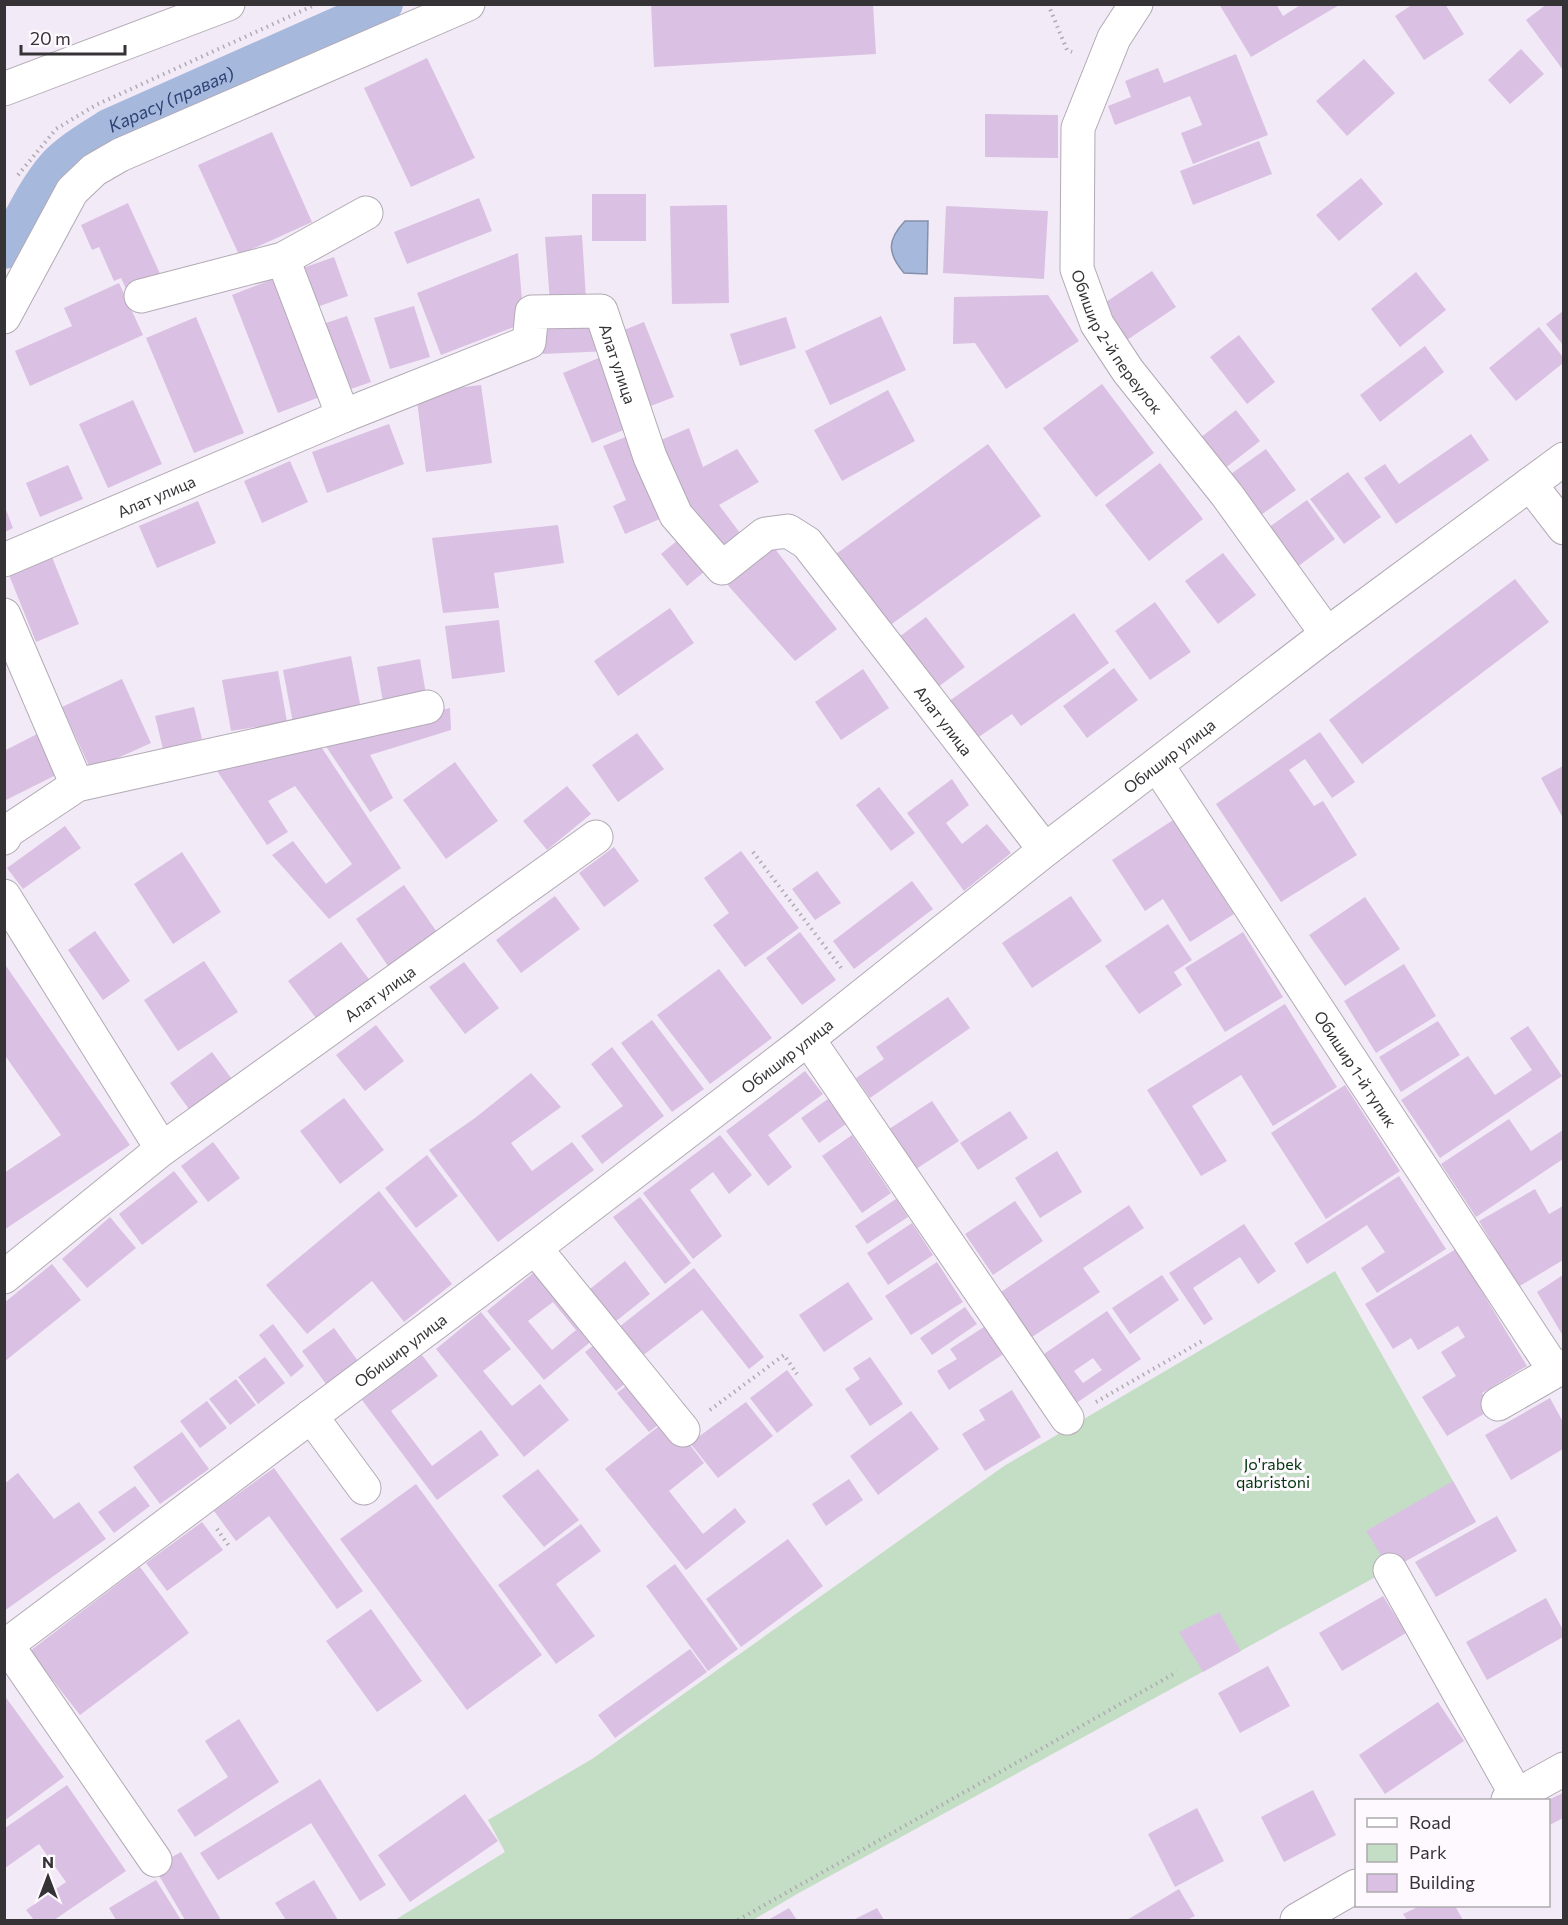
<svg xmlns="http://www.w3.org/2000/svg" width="1568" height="1925" viewBox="0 0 1568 1925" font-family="Commissioner,sans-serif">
  <rect width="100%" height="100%" fill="#f2eaf6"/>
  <!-- green -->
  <path fill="#c4dec5" d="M1335 1271 1476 1522 797 1894 753 1920H395L505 1852 488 1820 592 1759 1004 1466Z"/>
  <!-- water -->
  <path fill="#a7b8dd" stroke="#8590ab" stroke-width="1.5" d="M905 221H928L927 274 904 273C887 253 887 240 905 221Z"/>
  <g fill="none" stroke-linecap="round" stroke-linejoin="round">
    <!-- canal -->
    <path stroke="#a7b8dd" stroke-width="36" id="s1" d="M4 251C20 223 34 190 55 166 70 150 90 139 108 127L385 4"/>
  </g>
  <!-- building -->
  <path fill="#dac0e3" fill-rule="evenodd" d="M651 4H873L876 54 654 67Z
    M1219 4H1276L1283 16 1302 4H1341L1251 57Z
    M1413 4H1445L1464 34 1424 60 1395 16Z
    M1547 4H1563V70L1526 20Z
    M1521 49 1544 74 1510 104 1488 80Z
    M1236 54 1268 135 1193 164 1181 133 1202 125 1190 96 1115 125 1108 106 1131 97 1125 81 1158 68 1164 83Z
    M427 58 475 158 411 187 364 88Z
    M1364 59 1395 93 1347 136 1316 101Z
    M985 114 1058 115V158L985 157Z
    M272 132 312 222 239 255 198 165Z
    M1259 141 1272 174 1193 205 1180 171Z
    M1361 178 1383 204 1339 241 1316 215Z
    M592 194H646V241H592Z
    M479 198 492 231 407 264 394 232Z
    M128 203 162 278 128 293 121 278 114 281 99 247 92 250 81 225Z
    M727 205 729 303 672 304 670 206Z
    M946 206 1048 211 1044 279 943 273Z
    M582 235 586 299 550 302 545 237Z
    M518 253 524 323 441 355 417 293Z
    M334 257 348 296 317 307 303 268Z
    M1152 271 1176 307 1127 340 1103 304Z
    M1416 272 1446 310 1400 347 1371 309Z
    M278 277 325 395 278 413 232 295Z
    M119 283 143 335 30 386 15 351 72 326 64 308Z
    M1048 295 1079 341 1006 389 975 343 953 344 954 297Z
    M414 306 430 357 390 369 374 318Z
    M1563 311V345L1546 324Z
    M347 316 371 382 348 390 323 324Z
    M881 316 906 370 830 405 805 351Z
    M196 317 244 433 194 453 146 338Z
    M786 317 796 348 740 366 730 334Z
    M598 318 609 351 543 354 542 320Z
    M644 322 674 397 643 409 614 334Z
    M1539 327 1563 357V363L1516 401 1489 368Z
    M1239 335 1275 382 1247 404 1210 357Z
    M1425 346 1444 372 1380 422 1360 395Z
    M601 357 631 427 592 443 563 373Z
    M1102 384 1154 453 1096 497 1043 428Z
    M481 385 492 463 426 472 416 393Z
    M888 390 915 441 842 481 814 430Z
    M133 400 162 464 108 488 79 424Z
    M1236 410 1260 441 1224 469 1200 438Z
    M389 424 404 464 327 493 312 452Z
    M689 428 703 467 737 449 759 482 719 505 746 541 721 558 652 444Z
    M1471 434 1489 460 1396 524 1364 478 1385 464 1399 484Z
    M628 436 662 518 625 534 613 506 626 500 603 446Z
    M988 444 1041 516 889 626 836 554Z
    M1266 449 1296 490 1258 517 1228 476Z
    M290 461 308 502 262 523 244 481Z
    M1160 463 1203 519 1149 561 1105 505Z
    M68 465 83 499 40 517 26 483Z
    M1348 472 1381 517 1344 544 1310 499Z
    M1307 500 1335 539 1297 567 1268 528Z
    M198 501 216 543 157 568 139 526Z
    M5 507 13 528 5 532Z
    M558 525 564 563 494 573 499 608 443 613 432 538Z
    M684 535 710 567 687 586 661 554Z
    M765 536 837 629 795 661 718 574Z
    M1223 553 1256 595 1218 624 1185 581Z
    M52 557 79 624 36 642 9 575Z
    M1515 579 1549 622 1362 764 1329 720Z
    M1155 602 1191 652 1150 680 1115 631Z
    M670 608 694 643 618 696 594 661Z
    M1074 613 1109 663 1021 726 1012 714 973 741 945 704Z
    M926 617 965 667 934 690 895 640Z
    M499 620 505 672 452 679 445 626Z
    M351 656 361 709 293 723 283 670Z
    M420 659 427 700 384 708 377 667Z
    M1114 668 1138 700 1087 738 1063 706Z
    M863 669 889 708 841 740 815 702Z
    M278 671 287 722 231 731 222 680Z
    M122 679 151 743 91 770 62 707Z
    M194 707 202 739 163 749 155 716Z
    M450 708 451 730 370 755 393 798 370 812 321 739Z
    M1320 732 1355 782 1332 798 1305 759 1289 770 1314 806 1323 801 1357 855 1281 902 1216 804Z
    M637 733 664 769 618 802 592 765Z
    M37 734 58 774 6 800 4 797V751Z
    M316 739 401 868 329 919 272 855 293 841 326 884 352 864 295 786 268 801 288 832 267 845 211 762Z
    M455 762 498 821 446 859 403 800Z
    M1563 766V818L1541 778Z
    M952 779 969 805 946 823 962 844 987 824 1011 853 964 891 907 813Z
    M567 786 591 814 547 850 523 821Z
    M879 787 915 833 891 851 856 805Z
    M1173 820 1234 914 1190 942 1163 899 1145 911 1112 860Z
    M65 826 81 848 23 889 7 868Z
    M614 847 639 881 604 907 579 873Z
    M741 851 799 928 745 967 713 925 729 913 704 878Z
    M182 852 221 912 173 944 134 884Z
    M817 871 841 903 815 920 792 889Z
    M912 881 933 909 854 969 833 941Z
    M404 885 439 935 390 969 356 919Z
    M555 896 580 929 521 973 496 940Z
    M1071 896 1102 941 1032 988 1002 943Z
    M1365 897 1400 949 1345 986 1309 935Z
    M1168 924 1192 960 1174 972 1182 985 1139 1014 1105 966Z
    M95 931 130 981 103 1000 68 950Z
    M800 932 836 980 802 1005 766 958Z
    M1243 932 1283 997 1225 1032 1185 968Z
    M341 942 371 982 319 1022 288 981Z
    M204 961 238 1012 178 1051 144 1000Z
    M464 962 499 1008 465 1034 429 987Z
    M4 963 130 1145 4 1230V1173L61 1135 4 1054Z
    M1404 964 1436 1016 1376 1053 1344 1001Z
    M719 969 772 1038 710 1084 657 1015Z
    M948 997 970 1028 870 1098 856 1078 884 1059 876 1047Z
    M1285 1004 1337 1087 1273 1126 1241 1075 1192 1106 1227 1161 1201 1176 1147 1090Z
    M652 1020 704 1089 672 1112 621 1043Z
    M1438 1021 1460 1055 1401 1092 1379 1057Z
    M376 1025 404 1061 365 1091 336 1055Z
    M1528 1026 1562 1076 1440 1158 1401 1100 1468 1056 1495 1095 1532 1070 1510 1038Z
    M612 1047 664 1116 602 1164 581 1136 623 1106 591 1064Z
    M212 1052 237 1086 194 1116 170 1083Z
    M805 1071 823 1094 768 1135 792 1167 768 1186 726 1131Z
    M531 1073 561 1107 511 1143 532 1171 572 1142 594 1170 498 1242 429 1150 475 1118Z
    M1345 1085 1400 1171 1326 1219 1271 1133Z
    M344 1098 384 1150 340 1184 300 1131Z
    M828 1099 846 1124 819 1143 801 1118Z
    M932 1101 959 1141 913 1171 886 1131Z
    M1010 1111 1028 1138 978 1170 960 1143Z
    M1509 1119 1531 1151 1563 1130V1159L1476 1217 1441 1164Z
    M720 1135 752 1175 729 1194 713 1172 690 1190 722 1236 693 1259 643 1193Z
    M852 1135 891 1193 862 1213 822 1156Z
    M213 1142 240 1178 208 1202 181 1166Z
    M1057 1151 1082 1192 1040 1218 1015 1178Z
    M427 1155 458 1196 416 1228 385 1188Z
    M174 1171 198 1202 142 1245 119 1214Z
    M1399 1176 1446 1249 1377 1293 1361 1268 1385 1252 1367 1225 1307 1264 1294 1243Z
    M1535 1189 1549 1214 1563 1206V1260L1518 1287 1479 1221Z
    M379 1191 452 1284 404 1322 372 1281 307 1334 266 1285Z
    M640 1197 691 1263 665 1284 613 1217Z
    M896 1199 908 1217 867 1244 855 1226Z
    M1015 1201 1043 1241 993 1275 965 1234Z
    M1129 1205 1144 1228 1083 1268 1100 1292 1029 1339 998 1294Z
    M110 1217 136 1248 87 1288 62 1259Z
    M912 1223 933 1255 888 1285 867 1253Z
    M1244 1224 1276 1271 1258 1284 1240 1257 1193 1288 1213 1319 1204 1325 1169 1273Z
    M1456 1249 1527 1366 1482 1393 1492 1409 1447 1436 1422 1397 1456 1376 1441 1352 1465 1337 1458 1326 1418 1350 1411 1338 1393 1349 1365 1304Z
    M625 1261 650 1294 610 1326 585 1293Z
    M937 1262 963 1302 911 1335 885 1296Z
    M52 1264 81 1300 4 1362V1303Z
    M543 1265 600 1334 544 1380 487 1311ZM553 1302 576 1330 552 1350 528 1321Z
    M694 1268 764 1357 749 1369 702 1310 637 1360 614 1331Z
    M1162 1275 1179 1300 1130 1334 1112 1308Z
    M1563 1275V1336L1537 1292Z
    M848 1282 873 1319 824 1352 799 1315Z
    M965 1307 977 1324 932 1355 920 1338Z
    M1107 1311 1141 1359 1072 1406 1038 1358ZM1093 1358 1102 1370 1083 1383 1074 1371Z
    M481 1312 511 1349 483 1371 512 1406 540 1384 569 1420 524 1457 436 1349Z
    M990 1323 1008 1351 949 1390 937 1371 957 1359 950 1349Z
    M273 1324 304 1366 291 1377 259 1335Z
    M334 1328 358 1361 326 1384 302 1351Z
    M604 1337 635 1376 616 1391 585 1352Z
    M422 1355 438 1376 391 1411 432 1466 481 1430 499 1455 437 1500 362 1400Z
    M265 1357 285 1383 258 1404 238 1377Z
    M870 1357 903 1404 870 1426 845 1389 860 1379 853 1368Z
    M787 1370 813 1405 777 1433 750 1398Z
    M636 1378 668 1417 649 1432 617 1393Z
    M236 1379 256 1405 230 1425 209 1399Z
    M1012 1390 1041 1437 985 1471 962 1434 985 1420 979 1410Z
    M1550 1398 1563 1422V1449L1511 1480 1485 1435Z
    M207 1401 227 1428 200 1448 180 1421Z
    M746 1402 773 1436 718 1478 690 1443Z
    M911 1411 939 1449 878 1495 850 1456Z
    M669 1418 704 1463 669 1491 703 1534 735 1508 746 1522 686 1570 605 1469Z
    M182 1432 209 1469 160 1504 133 1467Z
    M274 1468 363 1591 337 1609 269 1516 236 1541 214 1511Z
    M538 1469 579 1520 544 1547 502 1496Z
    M18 1473 54 1519 79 1502 106 1539 4 1611V1484Z
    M849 1479 863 1500 826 1526 812 1504Z
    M1453 1481 1476 1522 1390 1570 1366 1531Z
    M416 1484 542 1655 467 1710 340 1539Z
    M135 1486 150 1506 114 1533 98 1512Z
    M1497 1516 1517 1551 1436 1597 1415 1562Z
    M202 1522 223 1550 167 1591 146 1563Z
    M581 1524 601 1551 556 1584 595 1636 556 1664 498 1585Z
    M788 1539 823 1586 741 1647 706 1599Z
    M675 1564 738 1649 708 1671 646 1586Z
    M140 1567 189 1633 80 1715 30 1651Z
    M1383 1596 1406 1633 1342 1671 1319 1633Z
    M1546 1598 1563 1630V1637L1487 1680 1466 1642Z
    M371 1609 422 1681 377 1712 326 1641Z
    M1219 1612 1241 1651 1203 1672 1179 1632Z
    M690 1649 707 1672 615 1738 598 1715Z
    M1268 1666 1290 1706 1240 1733 1218 1693Z
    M4 1695 64 1777 4 1821 5 1793Z
    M1438 1702 1464 1741 1385 1794 1359 1755Z
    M239 1719 279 1782 195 1837 177 1810 228 1777 205 1741Z
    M320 1779 386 1885 360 1901 311 1823 218 1880 200 1853Z
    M67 1785 126 1871 54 1920H34L26 1910 66 1882 39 1844 5 1868V1828Z
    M1313 1790 1336 1835 1284 1862 1261 1817Z
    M1563 1793V1818L1548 1826V1800Z
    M465 1794 498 1841 410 1902 378 1855Z
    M1197 1808 1224 1861 1175 1887 1148 1834Z
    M181 1852 221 1920H185L154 1867Z
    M156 1880 181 1920H116L109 1908Z
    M314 1880 338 1920H286L275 1903Z
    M1179 1889 1195 1916 1187 1920H1127Z
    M1420 1906H1455L1463 1920H1407L1403 1914Z
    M789 1908 797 1920H768Z
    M877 1908 884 1920H853Z"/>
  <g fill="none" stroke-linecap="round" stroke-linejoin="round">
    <defs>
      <g id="minor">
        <path id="s2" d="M1136 4 1114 38 1078 128 1077 269 1097 324 1128 371 1227 495 1327 634"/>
        <path d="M4 89 228 4"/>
        <path d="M283 259 343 416"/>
        <path d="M141 296 283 259 366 213"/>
        <path d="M4 317 72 191 94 170 120 155 468 4"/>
        <path d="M1530 484 1564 528"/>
        <path id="s3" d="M4 560 343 416 529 342 532 312 601 311 650 457 676 515 722 568 765 534 788 531 807 543 1045 850"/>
        <path d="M4 615 77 785"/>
        <path id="s4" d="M1157 765 1555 1371"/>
        <path d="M4 838 8 831 77 785 427 707"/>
        <path d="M4 896 162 1149"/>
        <path d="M808 1039 1067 1418"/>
        <path d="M535 1248 683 1430"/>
        <path id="s5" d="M4 1277 162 1149 596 837"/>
        <path d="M1498 1404 1564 1366"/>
        <path d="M311 1416 364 1488"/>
        <path d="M1390 1570 1517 1796"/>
        <path d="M7 1645 155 1860"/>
        <path id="s6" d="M4 1647 535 1248 808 1039 1045 850 1327 634 1564 459"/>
        <path d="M1508 1800 1564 1769"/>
        <path d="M1297 1920 1356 1886"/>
      </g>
    </defs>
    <!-- minor casing -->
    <use href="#minor" stroke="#b2aab5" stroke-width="35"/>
    <!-- path -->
    <path stroke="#b0aab3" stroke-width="4" stroke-dasharray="1.5 4.5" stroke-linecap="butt" d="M1048 4 1067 50 1072 52
      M18 175 56 129 96 105 317 4
      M753 852 842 969
      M1096 1402 1202 1341
      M710 1410 784 1355 797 1374
      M217 1529 229 1546
      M738 1920 1177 1672"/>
    <!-- minor -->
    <use href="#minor" stroke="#fff" stroke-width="33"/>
  </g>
  <g text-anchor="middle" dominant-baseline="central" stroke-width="6" stroke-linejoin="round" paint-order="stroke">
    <!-- street labels -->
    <g font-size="16" fill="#363337" stroke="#fdf9fe">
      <text stroke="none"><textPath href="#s2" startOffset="362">Обишир 2-й переулок</textPath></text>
      <text stroke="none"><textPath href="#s3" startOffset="723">Алат улица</textPath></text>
      <text stroke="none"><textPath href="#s3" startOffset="165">Алат улица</textPath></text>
      <text stroke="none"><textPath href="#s3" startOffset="1280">Алат улица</textPath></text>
      <text stroke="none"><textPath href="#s6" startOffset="1467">Обишир улица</textPath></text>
      <text stroke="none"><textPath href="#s5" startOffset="471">Алат улица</textPath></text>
      <text stroke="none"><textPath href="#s6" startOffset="981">Обишир улица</textPath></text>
      <text stroke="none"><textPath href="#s4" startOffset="363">Обишир 1-й тупик</textPath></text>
      <text stroke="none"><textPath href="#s6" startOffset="495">Обишир улица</textPath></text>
    </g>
    <!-- park labels -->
    <g font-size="16" fill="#00330a" stroke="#fdf9fe">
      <text x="1273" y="1463">Jo'rabek<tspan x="1273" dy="18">qabristoni</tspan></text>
    </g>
    <!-- water labels -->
    <g font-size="18" font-style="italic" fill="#2e4373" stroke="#fdf9fe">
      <text stroke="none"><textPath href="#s1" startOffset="234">Карасу (правая)</textPath></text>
    </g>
  </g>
  <!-- border -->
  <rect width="1568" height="1925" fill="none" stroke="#363337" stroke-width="12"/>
  <!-- legend -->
  <rect x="1355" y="1799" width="195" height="108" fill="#fdf9fe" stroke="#adaaae" stroke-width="1.5"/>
  <rect x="1367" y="1818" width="30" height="9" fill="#ffffff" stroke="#adaaae" stroke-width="1.5"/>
  <text x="1409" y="1829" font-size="18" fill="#363337">Road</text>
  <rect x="1367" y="1844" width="30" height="18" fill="#c4dec5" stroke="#adaaae" stroke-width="1.5"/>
  <text x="1409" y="1859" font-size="18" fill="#363337">Park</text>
  <rect x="1367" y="1874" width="30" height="18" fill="#dac0e3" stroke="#adaaae" stroke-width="1.5"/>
  <text x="1409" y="1889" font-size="18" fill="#363337">Building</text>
  <!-- north arrow -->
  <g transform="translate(48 1877)" stroke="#fdf9fe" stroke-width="4.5" paint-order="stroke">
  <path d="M0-4.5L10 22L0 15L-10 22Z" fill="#363337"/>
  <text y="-9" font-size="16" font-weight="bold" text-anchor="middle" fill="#363337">N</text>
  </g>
  <!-- scale -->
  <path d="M21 45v9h104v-9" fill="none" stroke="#363337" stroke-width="3"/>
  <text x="30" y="45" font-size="18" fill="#363337" stroke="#fdf9fe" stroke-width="4.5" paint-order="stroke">20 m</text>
</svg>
